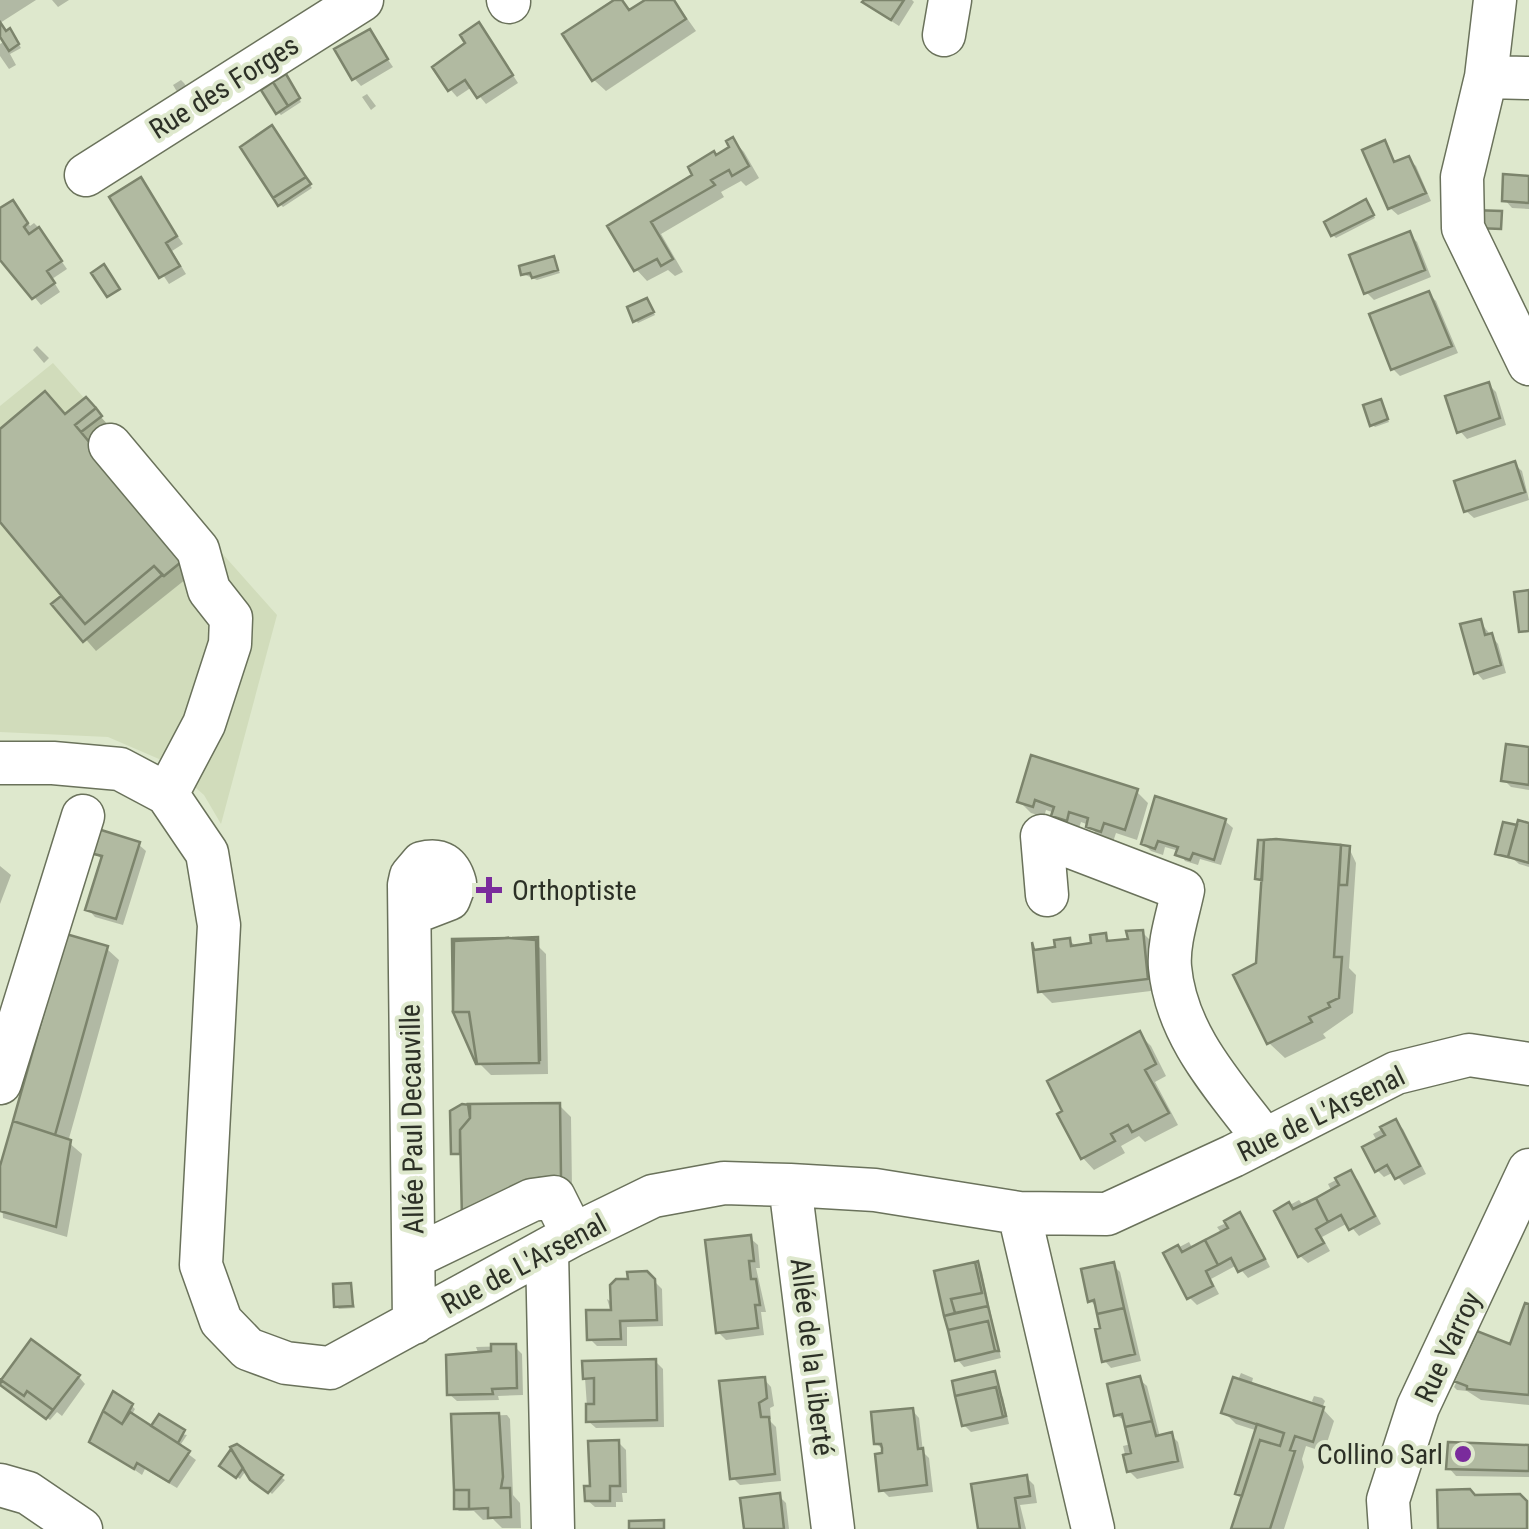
<svg xmlns="http://www.w3.org/2000/svg" width="1529" height="1529" viewBox="0 0 1529 1529" font-family="'Roboto Condensed',sans-serif">
  <rect width="100%" height="100%" fill="#dee8cd"/>
  <!-- built -->
  <path fill="#d1dcbb" d="M53 363 277 615 221 824 204 795 166 762 108 737 0 732V406Z"/>
  <!-- shadow -->
  <path fill="#0003" d="M0 0H36L0 23Z
    M52 0H69L58 7Z
    M618 0 631 11 649 0H674L696 31 606 91 594 80 565 35Z
    M867 0H912L914 2 899 26 873 9Z
    M0 24 6 34H13L21 48 10 54 16 65 9 69 0 56V44L5 41Z
    M369 32 393 67 361 86 354 78Z
    M486 33 518 83 486 104 472 87 457 97 450 89 468 44Z
    M181 80 184 83 190 92 179 95 173 85Z
    M288 80 301 102 281 115 278 112Z
    M367 94 376 106 371 110 362 97Z
    M272 128 312 188 283 207 280 204Z
    M733 140 744 152 759 178 746 186 741 181 721 192 724 197 661 234 683 272 675 276 668 270 647 281 636 269 610 227 695 176 732 148Z
    M1384 143 1397 164 1408 159 1416 166 1431 201 1398 215 1390 208Z
    M1529 178V209L1512 208 1505 200Z
    M140 181 183 244 172 251 186 274 169 284 112 198Z
    M1368 205 1375 218 1336 238 1333 235Z
    M20 210 30 226 34 223 37 226 67 269 52 279 60 292 41 305 0 256V211Z
    M1409 234 1417 242 1431 277 1374 300 1366 292Z
    M553 259 560 273 537 280 523 274Z
    M1429 294 1436 301 1458 353 1400 376 1393 369Z
    M649 304 655 315 638 323 636 320Z
    M37 346 49 358 44 363 33 350Z
    M1488 384 1496 392 1506 425 1467 439 1460 431Z
    M85 400 112 429 196 571 96 651 55 604 65 596 0 518V432L66 417Z
    M1380 401 1389 422 1375 427 1372 424Z
    M1514 464 1522 471 1529 500 1474 518 1466 511Z
    M1480 622 1498 644 1506 673 1483 680 1476 672Z
    M1529 750V790L1511 787 1504 780Z
    M1033 759 1136 791 1148 803 1137 840 1116 833 1113 842 1100 838 1089 825 1081 822 1078 831 1065 827 1055 813 1046 810 1044 817 1031 813 1020 802Z
    M1225 821 1233 828 1221 865 1200 859 1198 865 1185 861 1179 851 1165 847 1163 855 1151 851 1143 843Z
    M1529 825V867L1519 864 1510 856V859L1501 856 1498 853Z
    M1260 842 1349 848 1356 863 1349 968 1356 975 1353 1013 1323 1034 1326 1038 1285 1058 1269 1043 1259 964 1264 882Z
    M138 844 146 851 123 925 95 917 88 909 103 860 93 852Z
    M0 866 11 875 0 904Z
    M1142 932 1154 944 1159 990 1052 1003 1040 991 1058 950 1069 940 1077 947 1094 945 1105 936 1113 943 1130 941Z
    M534 942 546 954 548 1074 491 1075 479 1063Z
    M107 949 119 960 68 1142 82 1154 67 1237 3 1218 0 1175Z
    M1139 1034 1151 1046 1166 1076 1155 1082 1178 1125 1145 1142 1139 1136 1121 1146 1125 1153 1094 1170 1083 1158Z
    M559 1105 571 1117 572 1188 453 1152 452 1113Z
    M1396 1122 1403 1129 1426 1174 1404 1185 1394 1172 1384 1177 1377 1170V1141L1373 1134Z
    M1350 1173 1358 1180 1381 1224 1359 1236 1348 1223 1322 1237 1330 1251 1308 1263 1300 1256 1277 1212 1299 1200 1304 1206 1332 1192 1328 1184Z
    M1240 1215 1247 1223 1270 1267 1248 1278 1237 1265 1211 1279 1219 1294 1197 1305 1190 1298 1166 1254 1189 1242 1193 1249 1222 1234 1217 1227 1224 1224 1231 1231Z
    M750 1238 758 1245 760 1268H756L766 1312H761L764 1335 726 1340 718 1332Z
    M974 1265 982 1272 993 1323 988 1324 995 1332 1001 1358 964 1367 957 1359 937 1273Z
    M1113 1265 1120 1272 1141 1361 1111 1368 1104 1360 1098 1309 1090 1300Z
    M654 1281 662 1289 663 1326 627 1327V1346H597L590 1339 611 1312 607 1299 613 1303Z
    M350 1286 355 1308 339 1309 336 1306Z
    M1529 1307V1405L1481 1400 1467 1391 1457 1390 1454 1387 1457 1381 1512 1347Z
    M514 1346 522 1354 523 1395 498 1396 499 1400 457 1401 449 1394 479 1355 476 1347Z
    M655 1361 663 1369 664 1427 596 1428 588 1421 585 1378Z
    M1241 1373 1253 1378 1251 1386 1318 1408 1312 1401 1314 1396 1322 1398 1325 1401 1322 1408 1334 1421 1324 1452 1306 1446 1302 1459 1304 1467 1284 1529H1234L1244 1497 1238 1493 1258 1431 1236 1424 1224 1412Z
    M995 1374 1000 1389 995 1390 1003 1397 1009 1424 971 1432 964 1425Z
    M78 1376 85 1384 62 1416 57 1412 50 1420 0 1383Z
    M764 1379 771 1387 774 1406 770 1408 771 1419H768L776 1427 781 1481 740 1485 732 1477Z
    M1139 1379 1147 1386 1160 1437 1171 1435 1178 1442 1184 1468 1137 1479 1129 1471 1123 1446 1131 1444 1127 1422 1116 1415Z
    M132 1406 135 1409 131 1416 152 1429 187 1435 179 1447 196 1460 177 1488 145 1469 142 1475 92 1441Z
    M912 1410 919 1418 923 1452 929 1458 933 1492 889 1497 882 1490 885 1452 876 1443Z
    M507 1415 510 1419 513 1495 520 1503 521 1528H502L493 1519 483 1520 474 1511H459L456 1508 454 1417Z
    M618 1442 626 1450 627 1493H622L623 1502H616V1507H595L587 1500Z
    M236 1447 285 1480 272 1494 247 1469 240 1479 222 1466Z
    M1529 1449V1477L1456 1476 1449 1468Z
    M1026 1477 1034 1485 1037 1503 1020 1505 1026 1529H981Z
    M779 1496 786 1503 789 1529H746Z"/>
  <!-- building -->
  <path fill="#b1baa1" stroke="#7c846c" stroke-width="2.5" d="M614 0H622L629 10 645 0H674L686 19 592 81 562 34Z
    M864 0H904L891 20 862 2Z
    M0 22 6 31 10 28 19 44 9 51 0 37Z
    M479 22 513 75 477 98 465 80 448 91 432 67 465 43 460 35Z
    M370 29 388 59 352 80 334 49Z
    M286 74 300 98 288 106 273 82Z
    M273 82 288 106 276 114 261 90Z
    M272 125 306 177 273 198 240 147Z
    M733 137 749 166 732 176 729 170 711 180 715 185 651 222 673 259 661 266 657 259 634 271 607 226 692 175 688 167 714 151 716 155 729 147 726 141Z
    M1385 140 1394 162 1409 156 1426 193 1388 209 1362 150Z
    M1503 174 1529 176V203L1502 201Z
    M141 177 177 236 166 243 180 266 159 278 109 197Z
    M306 177 311 184 278 206 273 198Z
    M1366 199 1374 215 1331 236 1324 222Z
    M13 200 28 223 24 227 29 234 39 227 62 261 47 271 55 283 32 299 0 260V208Z
    M1471 210 1502 211 1501 229 1476 228Z
    M1410 231 1425 270 1364 294 1349 255Z
    M554 256 558 270 532 278 530 273 521 275 519 266Z
    M104 264 120 289 107 297 91 273Z
    M1429 291 1452 346 1391 370 1369 314Z
    M647 298 654 312 633 322 627 307Z
    M1489 382 1500 418 1457 433 1445 396Z
    M45 391 65 414 86 397 96 408 75 425 186 558 164 576 154 566 85 624 0 522V429Z
    M1381 399 1388 419 1370 426 1363 405Z
    M96 408 102 416 81 432 75 425Z
    M1515 461 1525 492 1464 512 1454 481Z
    M154 566 162 575 83 642 51 604 61 596 85 624Z
    M1529 590V631L1519 632 1514 592Z
    M1481 619 1485 635 1492 633 1501 665 1474 674 1460 624Z
    M1506 744 1529 747V785L1501 781Z
    M1031 755 1138 789 1125 830 1104 823 1101 832 1086 827 1088 818 1069 812 1067 821 1051 816 1054 807 1035 800 1033 807 1017 802Z
    M1155 796 1226 819 1214 860 1193 853 1190 860 1175 855 1178 847 1158 841 1155 849 1141 844Z
    M1518 820 1529 823V863L1508 857Z
    M1503 822 1517 825 1508 857 1495 854Z
    M98 829 140 842 116 919 85 910 102 856 90 853Z
    M1276 839 1341 845 1334 957H1342L1339 998 1328 1003 1330 1007 1309 1017 1312 1022 1267 1044 1233 975 1256 963 1264 840Z
    M1258 840H1264L1262 880 1255 879Z
    M1341 845 1350 846 1347 885H1339Z
    M1143 930 1148 979 1038 992 1032 942 1034 950 1055 947 1054 940 1070 938 1071 946 1091 943 1090 935 1106 933 1107 941 1128 939 1126 931Z
    M66 934 108 946 55 1135 13 1121Z
    M538 937 540 1061 536 940 512 938Z
    M509 938 454 941 453 1011 452 939Z
    M509 938 536 940 539 1063 477 1064 469 1012H453L454 941Z
    M453 1012H469L477 1064H476Z
    M1140 1031 1156 1064 1145 1070 1169 1113 1132 1132 1128 1125 1111 1134 1115 1141 1081 1159 1057 1114 1062 1111 1047 1081Z
    M560 1103 561 1177 539 1178 462 1219 460 1130 470 1118 468 1104Z
    M462 1104 470 1105V1118L460 1130V1154H451L450 1111Z
    M1396 1119 1420 1166 1395 1179 1387 1165 1375 1172 1362 1147 1385 1135 1380 1127Z
    M13 1121 71 1140 56 1227 0 1211V1166Z
    M1351 1170 1375 1216 1349 1230 1341 1215 1328 1222 1316 1198 1339 1185 1335 1178Z
    M1316 1198 1328 1222 1316 1229 1324 1243 1298 1257 1274 1211 1289 1202 1293 1209Z
    M1240 1212 1265 1259 1238 1272 1231 1258 1218 1265 1205 1240 1228 1228 1224 1221Z
    M751 1235 754 1261H749L751 1279H756L760 1305H755L758 1328 716 1333 705 1240Z
    M1205 1240 1218 1265 1206 1271 1213 1286 1187 1299 1163 1253 1178 1245 1182 1252Z
    M978 1261 988 1306 955 1313 951 1299 982 1293 975 1262Z
    M975 1262 982 1293 951 1299 955 1313 944 1316 934 1271Z
    M1114 1262 1124 1308 1097 1314 1094 1300 1088 1302 1081 1269Z
    M647 1271 655 1279 657 1320 620 1321 621 1339 587 1340 586 1310H611L610 1285 616 1279H628L627 1272Z
    M351 1283 353 1306 334 1307 333 1284Z
    M1525 1303 1529 1304V1395L1467 1389V1386L1454 1381 1450 1388 1477 1331 1510 1344Z
    M988 1306 999 1351H995L988 1321 948 1330 944 1316Z
    M1124 1308 1135 1354 1102 1362 1095 1329 1100 1328 1097 1314Z
    M988 1321 995 1351 955 1361 948 1330Z
    M31 1339 80 1375 53 1410 27 1391 24 1396 1 1380Z
    M491 1344H516L517 1388 492 1389 493 1394 447 1395 446 1355 491 1351Z
    M656 1359 657 1420 586 1422V1404H594V1378L583 1379 582 1361Z
    M995 1371 1006 1416 1003 1417 996 1387 955 1396 952 1381Z
    M1140 1376 1152 1421 1125 1427 1122 1414 1114 1416 1107 1384Z
    M765 1377 767 1398 759 1403 761 1417H769L775 1474 730 1479 719 1381Z
    M1233 1377 1324 1407 1313 1442 1295 1436 1290 1450 1295 1451 1270 1529H1231L1260 1440 1280 1446 1284 1433 1221 1413Z
    M1 1380 24 1396 27 1391 53 1410 46 1419 0 1385Z
    M996 1387 1003 1417 962 1426 955 1396Z
    M113 1391 133 1404 122 1424 103 1411Z
    M913 1408 918 1449 923 1448 927 1485 879 1491 875 1454 882 1453V1448L881 1444H874L871 1412Z
    M103 1411 122 1424 130 1412 190 1451 169 1482 137 1463 134 1469 89 1442Z
    M499 1413 503 1477 501 1488H510L511 1517 488 1518V1508L469 1509V1490H454L451 1414Z
    M159 1414 185 1430 178 1443 151 1426Z
    M1152 1421 1156 1436 1172 1432 1178 1461 1127 1472 1123 1455 1131 1453 1125 1427Z
    M1257 1424 1284 1433 1280 1446 1260 1440 1242 1496 1235 1494Z
    M619 1440 620 1486H610V1501H585L584 1486H590L588 1441Z
    M1448 1442 1529 1445V1471L1446 1469Z
    M237 1444 283 1475 268 1493 250 1480 230 1447Z
    M231 1449 243 1468 236 1478 219 1466Z
    M1027 1475 1030 1496 1015 1498 1020 1529H978L971 1484Z
    M1470 1489 1475 1495 1520 1494 1527 1501V1529H1438L1437 1490Z
    M454 1490H469V1509H454Z
    M780 1493 784 1529H744L740 1498Z
    M664 1520V1529H629V1521Z"/>
  <g fill="none" stroke-linecap="round" stroke-linejoin="round">
    <defs>
      <path id="minor" d="M508 0 509 2
        M1495 0 1486 77 1462 177 1463 228 1529 364
        M944 35 950 0
        M1486 77 1529 78
        M86 175 362 0
        M110 445 198 550 209 590 231 618 230 644 204 724 167 794
        M0 763H53L120 769 167 794 207 853 219 925 201 1265 221 1321 248 1349 286 1363 330 1368 573 1235 653 1196 724 1183 790 1185 875 1190 1019 1213 1107 1214 1233 1156 1396 1073 1469 1055 1529 1064
        M1047 895 1042 836 1183 890C1178 914 1168 943 1170 967 1176 1036 1225 1087 1265 1140
        M410 914 449 899 455 883C450 865 440 858 422 863L411 876 409 885 414 1323
        M0 1083 83 816
        M790 1185 833 1529
        M1019 1213 1093 1529
        M547 1251 553 1529
        M414 1257 532 1200 554 1197 573 1235
        M0 1485 28 1493 81 1529
        M1390 1529 1388 1500 1418 1407 1529 1170"/>
    </defs>
    <!-- minor casing -->
    <use href="#minor" stroke="#6a725b" stroke-width="45"/>
    <!-- minor -->
    <use href="#minor" stroke="#fff" stroke-width="42"/>
  </g>
  <!-- markers -->
  <g fill="#7a2b9c" stroke="#dee8cd" stroke-width="4">
    <path d="M484 875h10v10h10v10h-10v10h-10v-10h-10v-10h10z"/>
    <circle cx="1463" cy="1454" r="10"/>
  </g>
  <g text-anchor="middle" dominant-baseline="central" stroke-width="8" stroke-linejoin="round" paint-order="stroke">
    <!-- street labels -->
    <g font-size="28" fill="#2c3026" stroke="#dee8cd">
      <text transform="translate(224 87) rotate(-32)">Rue des Forges</text>
      <text transform="translate(1321 1114) rotate(-26)">Rue de L'Arsenal</text>
      <text transform="translate(412 1119) rotate(-91)">Allée Paul Decauville</text>
      <text transform="translate(524 1264) rotate(-28)">Rue de L'Arsenal</text>
      <text transform="translate(1448 1347) rotate(-65)">Rue Varroy</text>
      <text transform="translate(812 1357) rotate(83)">Allée de la Liberté</text>
    </g>
    <!-- poi labels -->
    <g font-size="28" fill="#2c3026" stroke="#dee8cd" text-anchor="start">
      <text x="512" y="890">Orthoptiste</text>
      <text x="1443" y="1454" text-anchor="end">Collino Sarl</text>
    </g>
  </g>
</svg>
